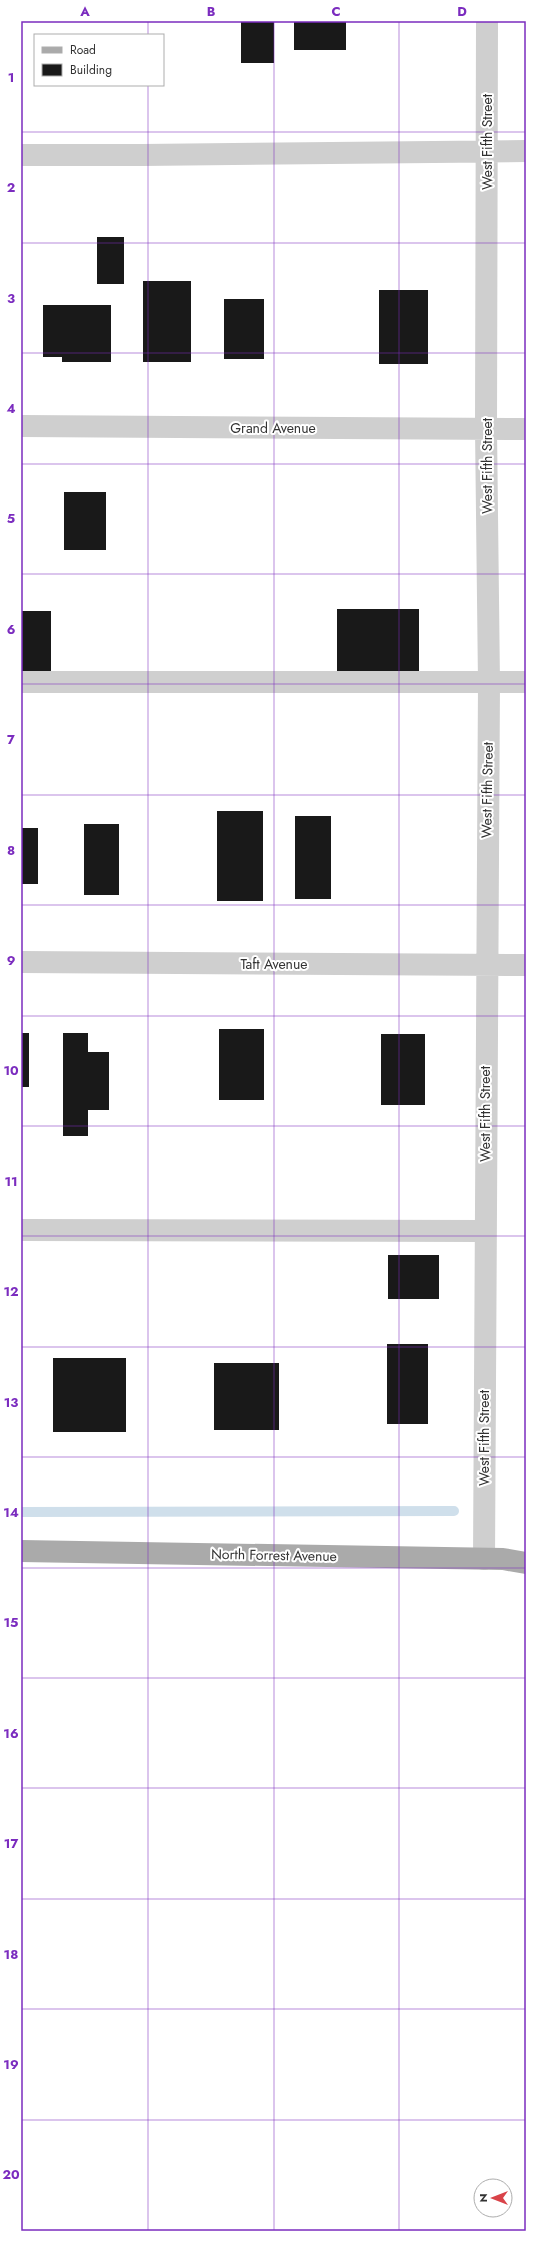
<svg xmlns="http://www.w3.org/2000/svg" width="547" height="2252" viewBox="0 0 547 2252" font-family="Jost,sans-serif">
  <rect width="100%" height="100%" fill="#fff"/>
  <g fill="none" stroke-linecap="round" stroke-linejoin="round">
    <!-- stream -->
    <path stroke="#cfdfeb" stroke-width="10" d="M21 1512 454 1511"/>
  </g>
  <!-- building -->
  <path fill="#191919" d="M241 21H274V63H241Z
    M294 21H346V50H294Z
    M97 237H124V284H97Z
    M143 281H191V362H143Z
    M379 290H428V364H379Z
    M224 299H264V359H224Z
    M43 305H111V362H62V357H43Z
    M64 492H106V550H64Z
    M337 609H419V675H337Z
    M21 611H51V673H21Z
    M217 811H263V901H217Z
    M295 816H331V899H295Z
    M84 824H119V895H84Z
    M21 828H38V884H21Z
    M219 1029H264V1100H219Z
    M21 1033H29V1087H21Z
    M63 1033H88V1052H109V1110H88V1136H63Z
    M381 1034H425V1105H381Z
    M388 1255H439V1299H388Z
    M387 1344H428V1424H387Z
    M53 1358H126V1432H53Z
    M214 1363H279V1430H214Z"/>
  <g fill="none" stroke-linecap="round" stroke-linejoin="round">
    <!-- minor -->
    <path stroke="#cfcfcf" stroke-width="22" d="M21 155H142L526 151
      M21 426 526 429
      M21 682H526
      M21 962 526 965
      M21 1230 485 1231
      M484 1559 489 683 486 429 487 21"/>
    <!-- major -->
    <path stroke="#aaa" stroke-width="22" d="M21 1551 503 1559 526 1563"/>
  </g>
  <!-- grid -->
  <path fill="none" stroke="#7b2cbf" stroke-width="1" stroke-opacity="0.55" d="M148 21V35M274 21V2231M399 21V2231M148 85V2231M21 132H526M21 243H526M21 353H526M21 464H526M21 574H526M21 684H526M21 795H526M21 905H526M21 1016H526M21 1126H526M21 1236H526M21 1347H526M21 1457H526M21 1568H526M21 1678H526M21 1788H526M21 1899H526M21 2009H526M21 2120H526"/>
  <g text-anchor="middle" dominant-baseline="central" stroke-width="4" stroke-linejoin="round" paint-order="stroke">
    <!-- street labels -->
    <g font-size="14" fill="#323232" stroke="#fff">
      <text transform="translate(487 142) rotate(-90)">West Fifth Street</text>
      <text x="273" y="428">Grand Avenue</text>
      <text transform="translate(487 466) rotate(-90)">West Fifth Street</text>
      <text transform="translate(487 790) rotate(-89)">West Fifth Street</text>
      <text x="274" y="964">Taft Avenue</text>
      <text transform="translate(485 1114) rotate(-90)">West Fifth Street</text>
      <text transform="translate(484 1438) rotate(-90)">West Fifth Street</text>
      <text transform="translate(274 1555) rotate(1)">North Forrest Avenue</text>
    </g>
  </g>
  <!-- border -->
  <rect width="547" height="2252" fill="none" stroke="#ffffff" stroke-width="44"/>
  <!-- legend -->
  <rect x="34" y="34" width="130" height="52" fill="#ffffff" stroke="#adadad"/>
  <rect x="42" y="47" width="20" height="6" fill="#aaaaaa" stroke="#adadad"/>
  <text x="70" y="54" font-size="12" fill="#323232">Road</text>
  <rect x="42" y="64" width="20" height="12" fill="#191919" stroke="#adadad"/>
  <text x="70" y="74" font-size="12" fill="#323232">Building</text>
  <!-- north arrow -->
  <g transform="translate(493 2198) rotate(270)"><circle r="19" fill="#ffffff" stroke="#adadad"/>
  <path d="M0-3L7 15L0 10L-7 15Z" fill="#d94349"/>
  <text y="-6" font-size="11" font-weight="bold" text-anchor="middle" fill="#323232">N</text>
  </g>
  <rect x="22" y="22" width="503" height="2208" fill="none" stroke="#7b2cbf" stroke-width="1.5"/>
  <g font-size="13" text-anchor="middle" font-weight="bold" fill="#7b2cbf">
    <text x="85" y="16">A</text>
    <text x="211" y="16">B</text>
    <text x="336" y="16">C</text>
    <text x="462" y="16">D</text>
    <text x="11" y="82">1</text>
    <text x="11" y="192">2</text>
    <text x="11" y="303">3</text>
    <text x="11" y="413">4</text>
    <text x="11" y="523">5</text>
    <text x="11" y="634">6</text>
    <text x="11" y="744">7</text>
    <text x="11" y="855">8</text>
    <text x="11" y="965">9</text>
    <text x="11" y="1075">10</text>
    <text x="11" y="1186">11</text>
    <text x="11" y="1296">12</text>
    <text x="11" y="1407">13</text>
    <text x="11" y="1517">14</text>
    <text x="11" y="1627">15</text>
    <text x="11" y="1738">16</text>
    <text x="11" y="1848">17</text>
    <text x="11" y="1959">18</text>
    <text x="11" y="2069">19</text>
    <text x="11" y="2179">20</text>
  </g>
</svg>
